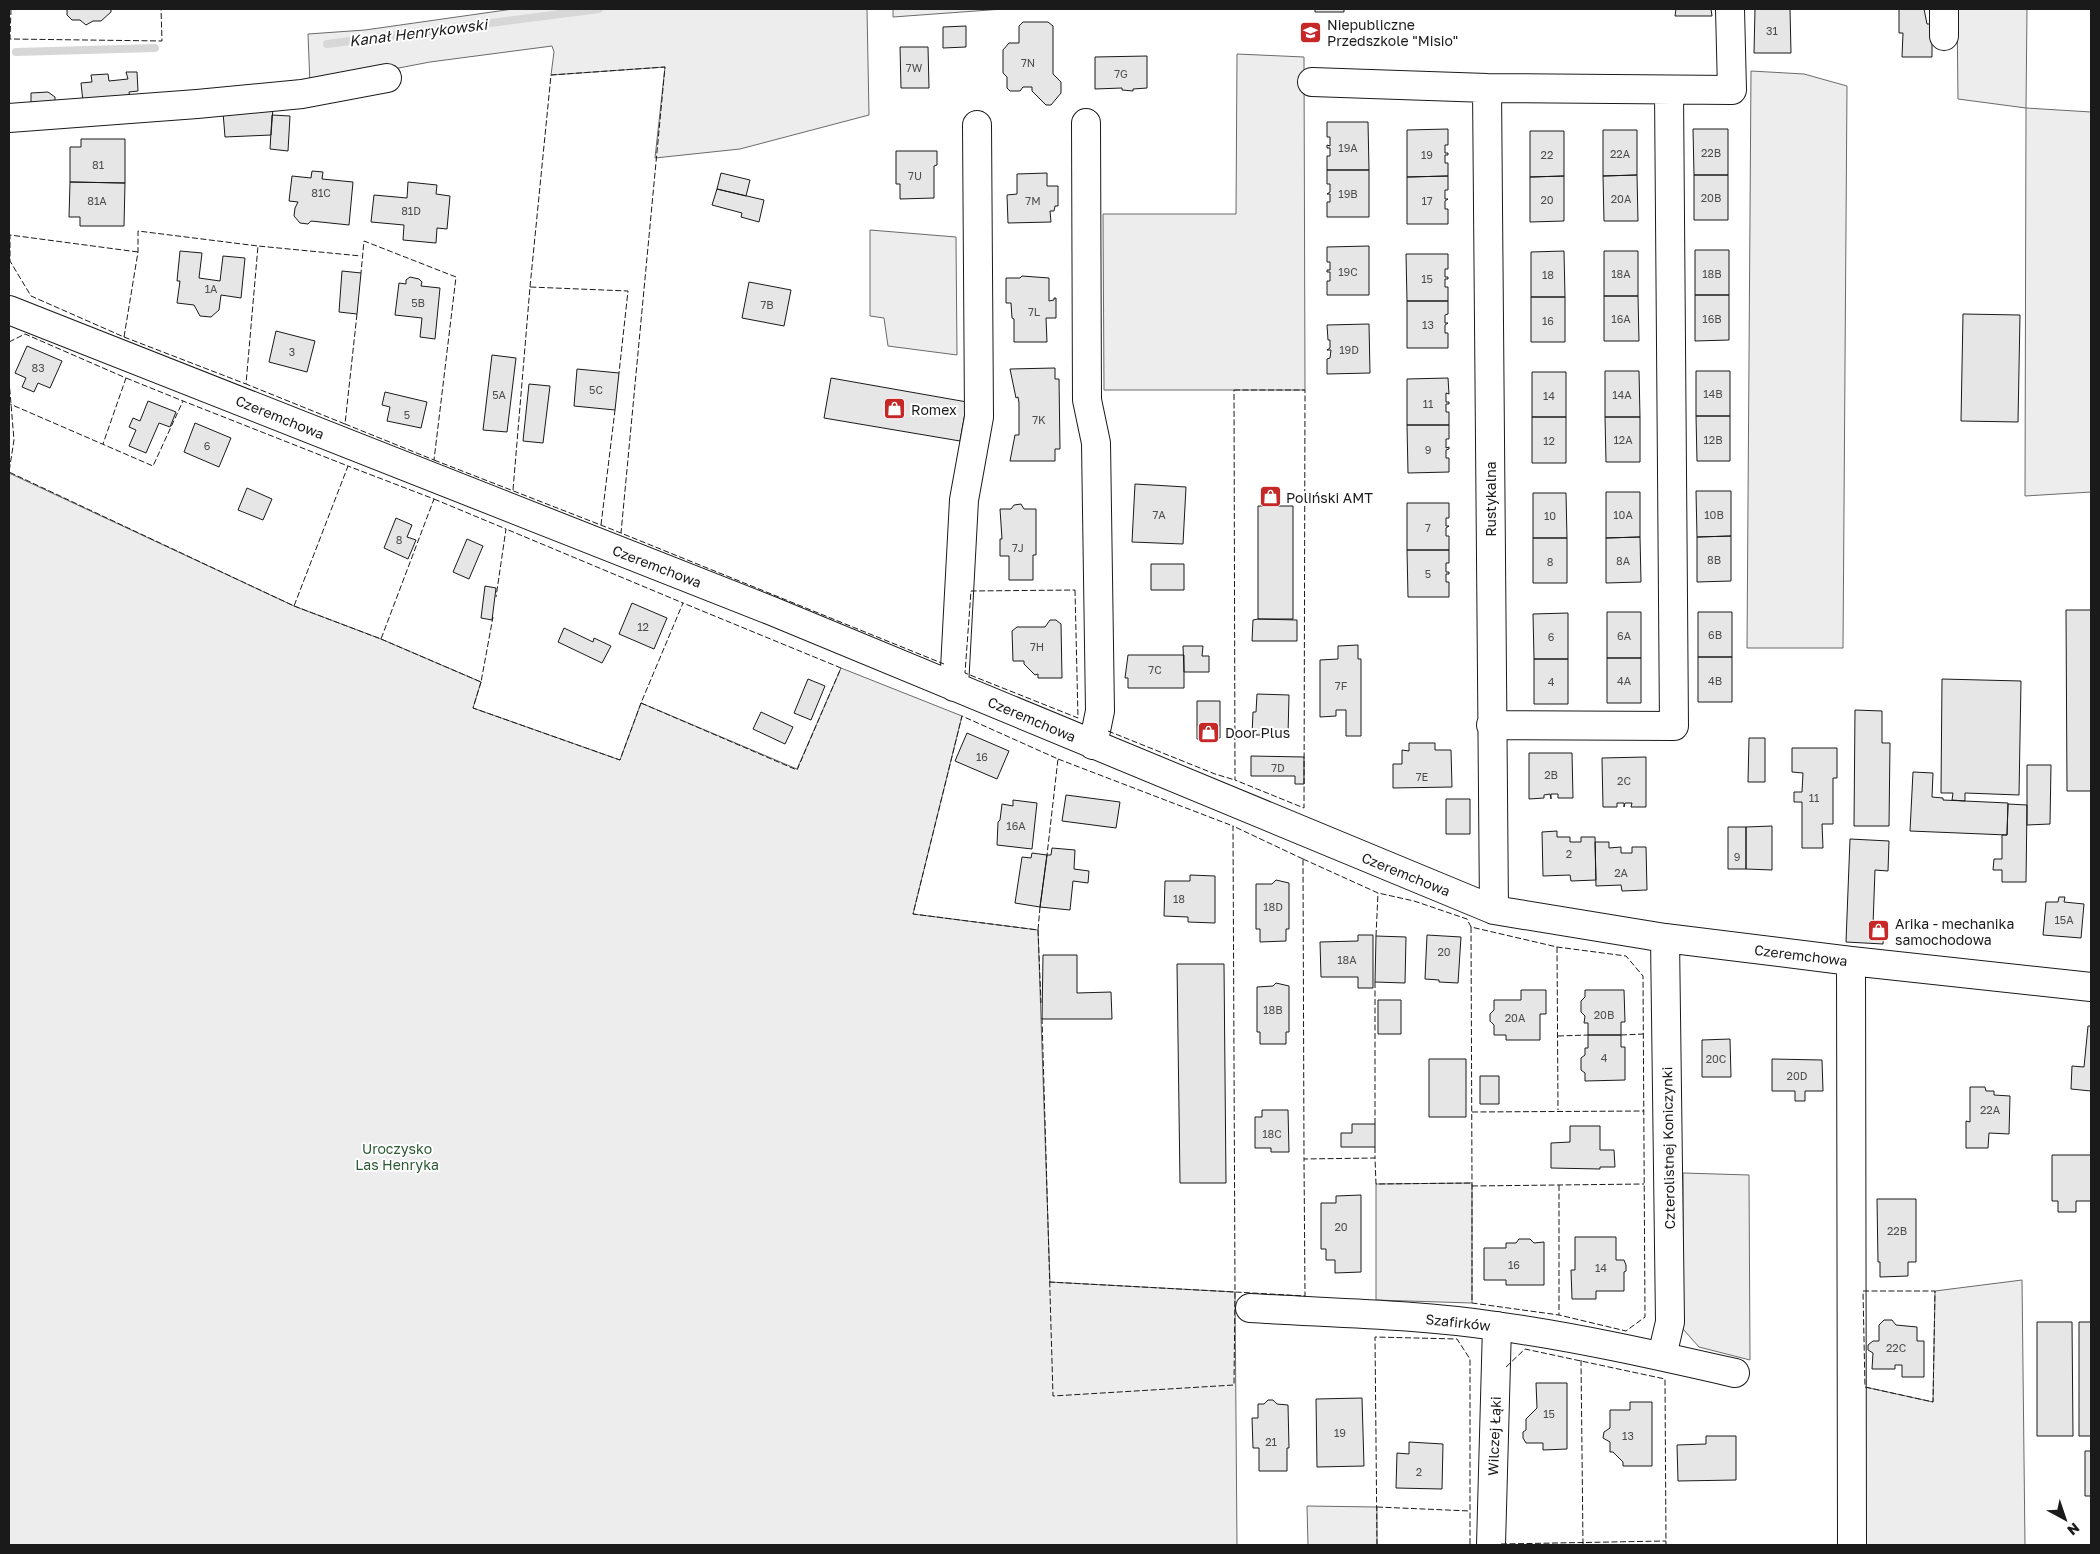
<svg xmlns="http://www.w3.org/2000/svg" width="2100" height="1554" viewBox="0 0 2100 1554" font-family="'Golos Text',sans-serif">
  <rect width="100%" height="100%" fill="#fff"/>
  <!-- built -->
  <path fill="#ededed" stroke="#6a6a6a" d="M513 9H867L869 115 740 149 655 158 665 67 551 75 554 52 552 46 430 62 310 85 308 34 365 30Z
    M893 9H1003L893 17Z
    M1957 9H2027L2026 108 2091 112V492L2025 496 2026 108 1958 99Z
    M1237 54 1304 57 1305 390H1104L1103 214H1236Z
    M1751 71 1804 74 1847 86 1843 648H1747Z
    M870 230 956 237 957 355 888 346 884 318 870 316Z
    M9 473 294 606 381 639 481 682 473 708 620 760 641 703 797 769 841 668 962 716 913 914 1038 930 1050 1282 1235 1292 1237 1545H9Z
    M1683 1173 1749 1175 1750 1360 1699 1347 1683 1329Z
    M1472 1183V1303L1376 1300V1184Z
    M2022 1280 2025 1545H1863L1865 1387 1933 1402 1935 1291Z
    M1307 1506 1377 1507V1545H1308Z"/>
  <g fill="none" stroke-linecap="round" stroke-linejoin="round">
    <!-- stream -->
    <path stroke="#d7d7d7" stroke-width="8" d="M327 44 599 9
      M16 52 155 48"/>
  </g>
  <!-- building -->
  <path fill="#e6e6e6" stroke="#1a1a1a" d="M67 9H111V12L101 21H93L86 25 80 20H72L67 15Z
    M1315 9H1344V12H1315Z
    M1676 9H1711L1712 16H1675Z
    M1755 9H1790L1791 53H1754Z
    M1899 9H1924L1927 24H1932V57H1902L1903 33H1899Z
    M1023 22H1048L1053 26V74L1061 82V93L1051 105H1046L1032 91V87H1023L1020 91H1010L1007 88V77L1003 73V50L1009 43H1019V26Z
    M966 26V47L943 48V27Z
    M900 47H928L929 88H901Z
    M1147 56V88L1133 89V91L1122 90V88L1095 89V57Z
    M126 72H137L138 91 129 92 130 99 83 102 81 83 92 82 91 75 108 74 109 81 128 79Z
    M48 92 55 97V108L31 110V93Z
    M273 108 271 135 225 137 223 112Z
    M272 115 290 116 288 151 270 149Z
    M1327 122H1368L1369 170H1327V156H1330V148H1327V145L1330 146V137H1327Z
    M1448 129V145H1445V153H1448V155H1445V163H1448V176L1407 177V130Z
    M1693 129H1728V175H1694Z
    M1603 130H1637V175L1603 176Z
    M1530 131H1564V176L1530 177Z
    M81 139H125V183L70 182V147H81Z
    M896 151H937V165L934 166V198L900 199V184H896Z
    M1327 170H1369V217H1327V202H1330V194H1327L1330 192V184H1327Z
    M312 171 323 172 322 179 353 182 349 225 311 221 308 224 300 223 294 216 295 208 298 202 289 201 292 176 311 178Z
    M721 173 750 180 746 196 717 189Z
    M1047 173V186H1058V206H1055L1054 211H1050L1051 222 1008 223 1007 195 1017 194V174Z
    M1637 175 1638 221H1604L1603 176Z
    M1694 175H1728V220H1694Z
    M1448 176V190H1445V199H1448L1445 201V209H1448V224H1407V177Z
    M1564 176V221L1530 222V177Z
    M70 182 125 183 124 226H80V217H69Z
    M408 182 437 185 436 194 450 196 447 229 437 228 436 243 403 240 404 225 371 222 374 195 407 198Z
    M717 189 764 200 759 222 741 217 742 213 712 205Z
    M1369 246V295H1327V281H1330V272H1327V270H1330V262H1327V247Z
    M1695 250H1729V295H1695Z
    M180 251 202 253 199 278 220 281 223 256 245 258 241 298 221 295 219 310 211 317 200 316 194 305 177 303 180 281H177Z
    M1564 251 1565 297H1531V252Z
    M1604 251H1638V296H1604Z
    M1406 254H1448V269H1445V277H1448V279H1445V287H1448V301H1407Z
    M342 271 361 273 357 314 339 312Z
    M1022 276 1049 278V301L1054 300V298H1056V318H1046L1047 342H1014V319L1012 318 1011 303H1006V278H1020Z
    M410 277 419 279 422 282 421 286 440 288 435 339 420 337 422 318 395 315 399 283 406 284V280Z
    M749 282 791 290 784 326 742 318Z
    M1695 295H1729V340L1695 341Z
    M1604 296H1638L1639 341H1604Z
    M1531 297H1565V342H1531Z
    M1407 301H1448V314L1445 315V323H1448L1445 325V333H1448V348H1407Z
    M1963 314 2020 315 2018 422 1961 421Z
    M1369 324 1370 373 1327 374V359L1330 358 1331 350H1327L1330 348V340H1328L1327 325Z
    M276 331 315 341 307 372 269 362Z
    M27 346 62 361 50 388 38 383 34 392 22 387 26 378 15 373Z
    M492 355 516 358 507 432 483 430Z
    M1055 368V379H1059L1060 449H1055V461H1010L1015 435H1019V403L1018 397 1016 398 1010 369Z
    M577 369 619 373 615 410 574 406Z
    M1605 371H1639L1640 417H1605Z
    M1696 371H1730V416H1696Z
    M1532 372H1566V417H1532Z
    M831 378 967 402 960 441 824 418Z
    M1448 378 1449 394 1446 393V402H1449V404H1446V412H1449V425H1407V379Z
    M529 384 550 386 543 443 523 441Z
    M385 392 427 402 421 428 387 421 390 407 382 405Z
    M148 401 176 412 170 427 159 423 146 453 129 446 136 430 129 427 133 418 140 421Z
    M1696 416H1730V461H1697Z
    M1532 417H1566V463H1532Z
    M1605 417H1640V462H1606Z
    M195 423 231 438 219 467 184 452Z
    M1407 425H1449V439H1446V448L1449 447V449L1446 450V458H1449V472L1408 473Z
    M1135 484 1186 487 1183 544 1132 542Z
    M247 488 272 499 263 520 238 510Z
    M1696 491H1731V536L1697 537Z
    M1606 492H1640V537L1606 538Z
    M1533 493H1566L1567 538H1533Z
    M1407 503H1449V518H1446V526H1449L1446 528V536H1449V550H1407Z
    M1021 504 1024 509H1036V555H1033V580H1009V556H1000V539H1002L1000 509H1011L1014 505Z
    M1258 506H1293V619H1258Z
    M396 518 412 525 407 537 416 540 408 559 384 548Z
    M1731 536V581L1697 582V537Z
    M1640 537 1641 582 1606 583V538Z
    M1533 538H1567V583H1533Z
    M467 539 483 546 469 579 453 572Z
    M1407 550H1449V563H1446V572H1449V574H1446V582H1449V597H1408Z
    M1151 564H1184V590H1151Z
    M485 586 496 588 492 620 481 618Z
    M632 603 667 618 654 649 619 634Z
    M2066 610H2091V791H2067Z
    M1607 612H1641V658H1607Z
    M1698 612H1732V657H1698Z
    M1568 613V659H1534L1533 614Z
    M1258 619 1297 620V641H1252L1253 620Z
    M1050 620H1056L1061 624 1062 678H1038V674L1035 675 1024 664V661H1013L1012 631 1017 627H1045Z
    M564 628 593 642 594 638 611 646 602 663 558 642Z
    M1358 645V659H1361V736H1346V710H1336V716L1320 717V660L1338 659V646Z
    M1183 646H1203L1202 656H1209V672H1184Z
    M1128 655H1184V688H1128V678H1125Z
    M1698 657H1732V702H1698Z
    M1607 658H1641V703H1607Z
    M1534 659H1568V704H1534Z
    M808 679 825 686 811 720 794 713Z
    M1942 679 2021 681 2019 795 1965 793V801L1952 800 1953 793H1941Z
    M1257 694 1289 695 1288 735H1252L1253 712H1256Z
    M1197 701H1220V738L1197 739Z
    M1855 710 1882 711V743H1890L1889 826H1854Z
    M761 712 793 727 785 744 753 729Z
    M967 733 1009 751 997 779 955 761Z
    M1749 738H1765V782H1748Z
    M1409 743H1435V750H1451L1452 787 1393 788V764H1402V750L1409 751Z
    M1792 748H1837V778H1833V824H1822L1823 848H1802V802H1794V792H1802L1803 773 1792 772Z
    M1529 753H1572L1573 798H1558V794H1551V799L1550 794 1544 795V798L1529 799Z
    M1251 756 1304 757V784H1295V776H1251Z
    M1646 757V807H1631L1632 803H1625L1624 807V803H1617V807H1603L1602 758Z
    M2027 765H2051L2050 824 2027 825Z
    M1913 772 1933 773 1932 797 1943 798V800L2008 803 2007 835 1910 831Z
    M1066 795 1120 802 1116 828 1062 821Z
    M1446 799H1470V834H1446Z
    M1013 800 1037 803 1032 849 997 845 998 822 1000 820 1002 804 1013 806Z
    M2008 804 2027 805 2026 882H2002V870H1993L1994 859H2002V835H2007Z
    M1772 826V870L1746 869V827Z
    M1728 827H1746V869H1728Z
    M1557 831V837H1570V842H1581V837H1595L1596 880 1571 881 1570 875 1543 876 1542 832Z
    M1850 839 1889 841 1888 871 1875 870 1873 925H1884L1883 944 1846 942Z
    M1595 842H1609V848L1621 847V853H1632V847H1646L1647 890 1622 891 1621 885 1596 886Z
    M1052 848 1075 850 1074 869 1089 871 1088 883 1073 881 1070 910 1040 907 1047 855H1051Z
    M1032 853 1047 855 1040 907 1015 903 1022 857 1031 858Z
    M1190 875 1215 876V923L1188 922V917L1164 916 1165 881H1190Z
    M1276 880 1289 883V929H1286V941L1260 942V929H1256V884H1272Z
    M2059 897H2065L2064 902 2084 904 2081 938 2043 935 2046 902H2058Z
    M1358 935H1373V988H1358V977H1321L1320 942 1358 941Z
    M1427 935 1461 937 1458 983 1439 982V980L1425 979Z
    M1376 936 1406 937 1405 983 1375 982Z
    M1043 955H1077V993L1111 992 1112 1019H1042Z
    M1177 964H1224L1226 1183H1180Z
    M1276 983 1289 986V1032H1286V1044H1260V1032H1257V987L1273 986Z
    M1521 990H1546V1014H1540V1040H1506V1035H1494V1025L1490 1021V1014L1494 1010V1000H1521Z
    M1585 990H1624L1625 1022H1621V1035H1588V1023H1584L1585 1016 1581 1012V1001L1585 997Z
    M1378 1000H1401V1034H1378Z
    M2088 1026H2091V1091L2071 1089 2072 1066 2084 1067Z
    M1588 1035H1621V1047H1625V1080L1585 1081V1073L1581 1070V1058L1585 1055V1048H1588Z
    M1730 1039 1731 1077H1702V1040Z
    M1429 1059H1466V1117H1429Z
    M1772 1059 1822 1060 1823 1091H1805V1101H1795V1091H1772Z
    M1480 1076H1499V1104H1480Z
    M1970 1087H1985L1986 1091H1994V1095L2010 1096 2009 1134 1989 1133 1988 1148H1966V1121L1970 1122Z
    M1262 1110H1288L1289 1152H1271V1148H1255V1117H1262Z
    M1352 1124H1375V1147H1341V1133H1352Z
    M1570 1126H1600V1150H1614L1615 1167H1600V1169L1551 1168V1143L1570 1142Z
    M2052 1155H2091V1201H2076V1212H2058V1201H2052Z
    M1361 1195V1272L1335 1273V1260H1326V1249H1321V1203H1336V1196Z
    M1877 1199H1916V1262H1908V1276L1880 1277V1262H1878Z
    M1575 1237H1616V1260H1624L1626 1265V1271L1624 1272V1291H1596V1299H1572L1571 1270H1575Z
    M1519 1239H1530L1534 1243 1544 1242V1285H1506V1280H1484V1248H1506V1243H1516Z
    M1884 1320H1892L1896 1325 1917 1327V1341H1924V1377H1902V1365H1895V1369H1872L1873 1353 1868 1350V1345L1873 1341H1879V1325Z
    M2037 1322H2072L2073 1436H2037Z
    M2079 1322H2091V1436H2079Z
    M1536 1383H1567V1449L1543 1450V1443H1526L1523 1438V1432L1526 1430V1419L1537 1408Z
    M1362 1398 1364 1466 1317 1467 1316 1399Z
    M1268 1400H1273L1277 1404 1288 1405 1289 1448H1287V1471H1259V1448H1253L1252 1418H1258V1404H1264Z
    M1630 1402H1652V1466H1623V1462L1613 1452H1610V1442L1603 1438 1604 1432 1610 1428V1410H1630Z
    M1706 1436H1736V1480L1678 1481 1677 1445 1706 1444Z
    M1409 1442 1443 1444 1442 1489 1396 1488 1397 1453 1409 1454Z
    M2085 1451H2091V1496H2085Z"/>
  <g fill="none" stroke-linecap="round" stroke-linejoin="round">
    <defs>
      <path id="minor" d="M1944 36V9
        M1312 82 1487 88 1732 90 1730 9
        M1487 88 1494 910
        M9 118 197 104 302 94 387 78
        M1086 123 1087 400 1096 443 1100 711 1093 745
        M9 310 772 611 1494 910 1665 938 1851 961 2091 987
        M954 687 964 500 979 417 977 125
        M1491 725 1674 726 1669 90
        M1851 961 1852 1545
        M1250 1308C1332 1313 1415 1314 1496 1326 1576 1337 1656 1355 1735 1373
        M1662 1356 1670 1322 1665 938
        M1491 1545 1497 1326"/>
    </defs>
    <!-- minor casing -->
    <use href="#minor" stroke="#1a1a1a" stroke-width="30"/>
    <!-- minor -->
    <use href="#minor" stroke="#fff" stroke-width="28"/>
    <!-- fence -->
    <path stroke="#1a1a1a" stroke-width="1" stroke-dasharray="6 2.5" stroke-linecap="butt" d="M11 9 10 39 162 41 161 9
      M138 252 10 235V261L31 296 124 337 246 384
      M530 287 551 75 665 67 621 533
      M357 314 345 424 434 460 456 277 364 241 361 273
      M124 337 138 252V231L258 246
      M9 342 25 334 126 378 103 444
      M126 378 183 401
      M9 380 14 440 9 472 294 606 348 466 183 401 153 466 10 404
      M1234 390H1305L1304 808 1235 780Z
      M345 424 246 384 258 246 361 256
      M434 460 611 529 944 664
      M513 490 530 287 628 291 619 373
      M434 499 506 529 496 597
      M601 525 615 410
      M1075 590 1078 718 965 673 971 591Z
      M294 606 381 639 434 499 348 466
      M381 639 481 682 493 617
      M481 682 473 708 620 760 641 703 683 603 506 529
      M641 703 797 770 841 668 683 603
      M1108 731 1215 774 1235 780
      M1058 759 1233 826
      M1303 859 1378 893 1414 901 1467 919 1471 927 1557 947 1626 956 1643 976 1645 1317 1626 1331 1559 1315 1472 1303V1183L1376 1184 1375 1158 1304 1159Z
      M1303 859 1233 826 1235 1292 1305 1296 1304 1159
      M1040 907 1038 930 913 914 962 716 1058 759 1047 855
      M1471 927 1472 1183
      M1038 930 1041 1003
      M1376 936 1378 893
      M1557 947 1558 1110
      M1375 982V1124
      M1042 1018 1053 1396 1234 1385 1235 1292 1049 1282
      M1621 1035 1643 1034
      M1558 1036 1588 1035
      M1472 1112 1644 1111
      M1375 1147V1158
      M1559 1185V1315
      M1472 1186 1644 1184
      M1863 1291H1935L1933 1402 1865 1387Z
      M1581 1360 1583 1545
      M1506 1367 1525 1349 1665 1379 1666 1545
      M1377 1507 1470 1511
      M1501 1544 1666 1541
      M1377 1545 1375 1337 1457 1339 1470 1359V1545"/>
  </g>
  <!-- icons -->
  <defs>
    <symbol id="school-square" viewBox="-11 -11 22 22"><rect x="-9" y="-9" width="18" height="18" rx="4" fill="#c62828" stroke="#fff"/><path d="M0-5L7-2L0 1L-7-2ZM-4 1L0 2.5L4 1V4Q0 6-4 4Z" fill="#fff"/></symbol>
    <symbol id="shop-square" viewBox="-11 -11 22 22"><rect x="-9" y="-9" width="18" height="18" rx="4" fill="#c62828" stroke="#fff"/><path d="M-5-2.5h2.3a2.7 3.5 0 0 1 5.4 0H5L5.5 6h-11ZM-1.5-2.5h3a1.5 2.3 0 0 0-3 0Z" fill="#fff"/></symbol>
  </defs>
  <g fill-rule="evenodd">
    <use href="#school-square" x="1298" y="20" width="25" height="25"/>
    <use href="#shop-square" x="882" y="396" width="25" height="25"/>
    <use href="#shop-square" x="1258" y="484" width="25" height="25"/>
    <use href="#shop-square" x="1196" y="720" width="25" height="25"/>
    <use href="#shop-square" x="1866" y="918" width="25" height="25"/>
  </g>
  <g text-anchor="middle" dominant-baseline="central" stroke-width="4" stroke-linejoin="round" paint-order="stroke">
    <!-- number labels -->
    <g font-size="11" fill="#4d4d4d">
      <text x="1772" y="30">31</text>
      <text x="1028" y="62">7N</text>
      <text x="914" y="67">7W</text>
      <text x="1121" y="73">7G</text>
      <text x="1348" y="147">19A</text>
      <text x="1711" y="152">22B</text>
      <text x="1620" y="153">22A</text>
      <text x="1427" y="154">19</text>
      <text x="1547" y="154">22</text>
      <text x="98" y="164">81</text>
      <text x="915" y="175">7U</text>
      <text x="321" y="192">81C</text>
      <text x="1348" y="193">19B</text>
      <text x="1711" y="197">20B</text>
      <text x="1621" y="198">20A</text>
      <text x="1547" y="199">20</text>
      <text x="97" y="200">81A</text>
      <text x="1033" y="200">7M</text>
      <text x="1427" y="200">17</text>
      <text x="411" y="210">81D</text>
      <text x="1348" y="271">19C</text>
      <text x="1621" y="273">18A</text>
      <text x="1712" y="273">18B</text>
      <text x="1548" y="274">18</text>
      <text x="1427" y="278">15</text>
      <text x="211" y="288">1A</text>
      <text x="418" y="302">5B</text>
      <text x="767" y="304">7B</text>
      <text x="1034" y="311">7L</text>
      <text x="1621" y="318">16A</text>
      <text x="1712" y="318">16B</text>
      <text x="1548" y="320">16</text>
      <text x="1428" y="324">13</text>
      <text x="1349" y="349">19D</text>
      <text x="292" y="351">3</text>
      <text x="38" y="367">83</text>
      <text x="596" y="389">5C</text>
      <text x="1713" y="393">14B</text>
      <text x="499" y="394">5A</text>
      <text x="1622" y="394">14A</text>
      <text x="1549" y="395">14</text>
      <text x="1428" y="403">11</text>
      <text x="407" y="414">5</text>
      <text x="1039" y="419">7K</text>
      <text x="1623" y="439">12A</text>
      <text x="1713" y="439">12B</text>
      <text x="1549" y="440">12</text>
      <text x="207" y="445">6</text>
      <text x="1428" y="449">9</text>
      <text x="1159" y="514">7A</text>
      <text x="1623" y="514">10A</text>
      <text x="1714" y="514">10B</text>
      <text x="1550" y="515">10</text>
      <text x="1428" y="527">7</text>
      <text x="399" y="539">8</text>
      <text x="1018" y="547">7J</text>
      <text x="1714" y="559">8B</text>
      <text x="1623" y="560">8A</text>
      <text x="1550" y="561">8</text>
      <text x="1428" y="573">5</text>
      <text x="643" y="626">12</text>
      <text x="1715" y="634">6B</text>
      <text x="1624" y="635">6A</text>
      <text x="1551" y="636">6</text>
      <text x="1037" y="646">7H</text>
      <text x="1155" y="669">7C</text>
      <text x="1624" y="680">4A</text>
      <text x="1715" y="680">4B</text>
      <text x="1551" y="681">4</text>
      <text x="1341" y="685">7F</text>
      <text x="982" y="756">16</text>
      <text x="1278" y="767">7D</text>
      <text x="1551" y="774">2B</text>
      <text x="1422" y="776">7E</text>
      <text x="1624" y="780">2C</text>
      <text x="1814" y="797">11</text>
      <text x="1016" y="825">16A</text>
      <text x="1569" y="853">2</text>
      <text x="1737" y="856">9</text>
      <text x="1621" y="872">2A</text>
      <text x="1179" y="898">18</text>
      <text x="1273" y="906">18D</text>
      <text x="2064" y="919">15A</text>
      <text x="1444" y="951">20</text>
      <text x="1347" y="959">18A</text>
      <text x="1273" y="1009">18B</text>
      <text x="1604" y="1014">20B</text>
      <text x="1515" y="1017">20A</text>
      <text x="1604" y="1057">4</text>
      <text x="1716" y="1058">20C</text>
      <text x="1797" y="1075">20D</text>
      <text x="1990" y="1109">22A</text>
      <text x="1272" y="1133">18C</text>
      <text x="1341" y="1226">20</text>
      <text x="1897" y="1230">22B</text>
      <text x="1514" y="1264">16</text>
      <text x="1601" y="1267">14</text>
      <text x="1896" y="1347">22C</text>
      <text x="1549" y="1413">15</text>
      <text x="1340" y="1432">19</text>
      <text x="1628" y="1435">13</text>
      <text x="1271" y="1441">21</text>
      <text x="1419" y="1471">2</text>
    </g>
    <!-- poi labels -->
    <g font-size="14" fill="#1a1a1a" stroke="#fff" text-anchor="start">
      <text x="1327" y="24">Niepubliczne<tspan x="1327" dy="16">Przedszkole "Misio"</tspan></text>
      <text x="911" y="409">Romex</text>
      <text x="1286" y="497">Poliński AMT</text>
      <text x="1225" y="732">Door Plus</text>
      <text x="1895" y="923">Arika - mechanika<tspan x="1895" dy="16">samochodowa</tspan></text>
    </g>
    <!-- street labels -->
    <g font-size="14" fill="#1a1a1a" stroke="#fff">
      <text transform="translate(280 417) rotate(22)">Czeremchowa</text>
      <text transform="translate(1490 499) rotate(-90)">Rustykalna</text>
      <text transform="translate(657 566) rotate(21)">Czeremchowa</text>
      <text transform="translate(1032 719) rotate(23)">Czeremchowa</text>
      <text transform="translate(1406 874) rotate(22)">Czeremchowa</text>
      <text transform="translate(1801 955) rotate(7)">Czeremchowa</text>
      <text transform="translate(1668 1148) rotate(-91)">Czterolistnej Koniczynki</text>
      <text transform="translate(1458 1322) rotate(6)">Szafirków</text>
      <text transform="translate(1494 1436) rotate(-88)">Wilczej Łąki</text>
    </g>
    <!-- park labels -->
    <g font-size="14" fill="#2b5a34" stroke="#fff">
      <text x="397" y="1148">Uroczysko<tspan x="397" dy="16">Las Henryka</tspan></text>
    </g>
    <!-- water labels -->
    <g font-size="15" font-style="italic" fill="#1a1a1a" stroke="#fff">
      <text transform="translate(418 32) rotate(-7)">Kanał Henrykowski</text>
    </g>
  </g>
  <!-- border -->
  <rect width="2100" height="1554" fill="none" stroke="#1a1a1a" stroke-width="20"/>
  <!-- north arrow -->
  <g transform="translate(2065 1519) rotate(140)" stroke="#ffffff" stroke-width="4" paint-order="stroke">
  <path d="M0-4L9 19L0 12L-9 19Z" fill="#1a1a1a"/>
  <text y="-8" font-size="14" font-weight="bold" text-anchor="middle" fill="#1a1a1a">N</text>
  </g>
</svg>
